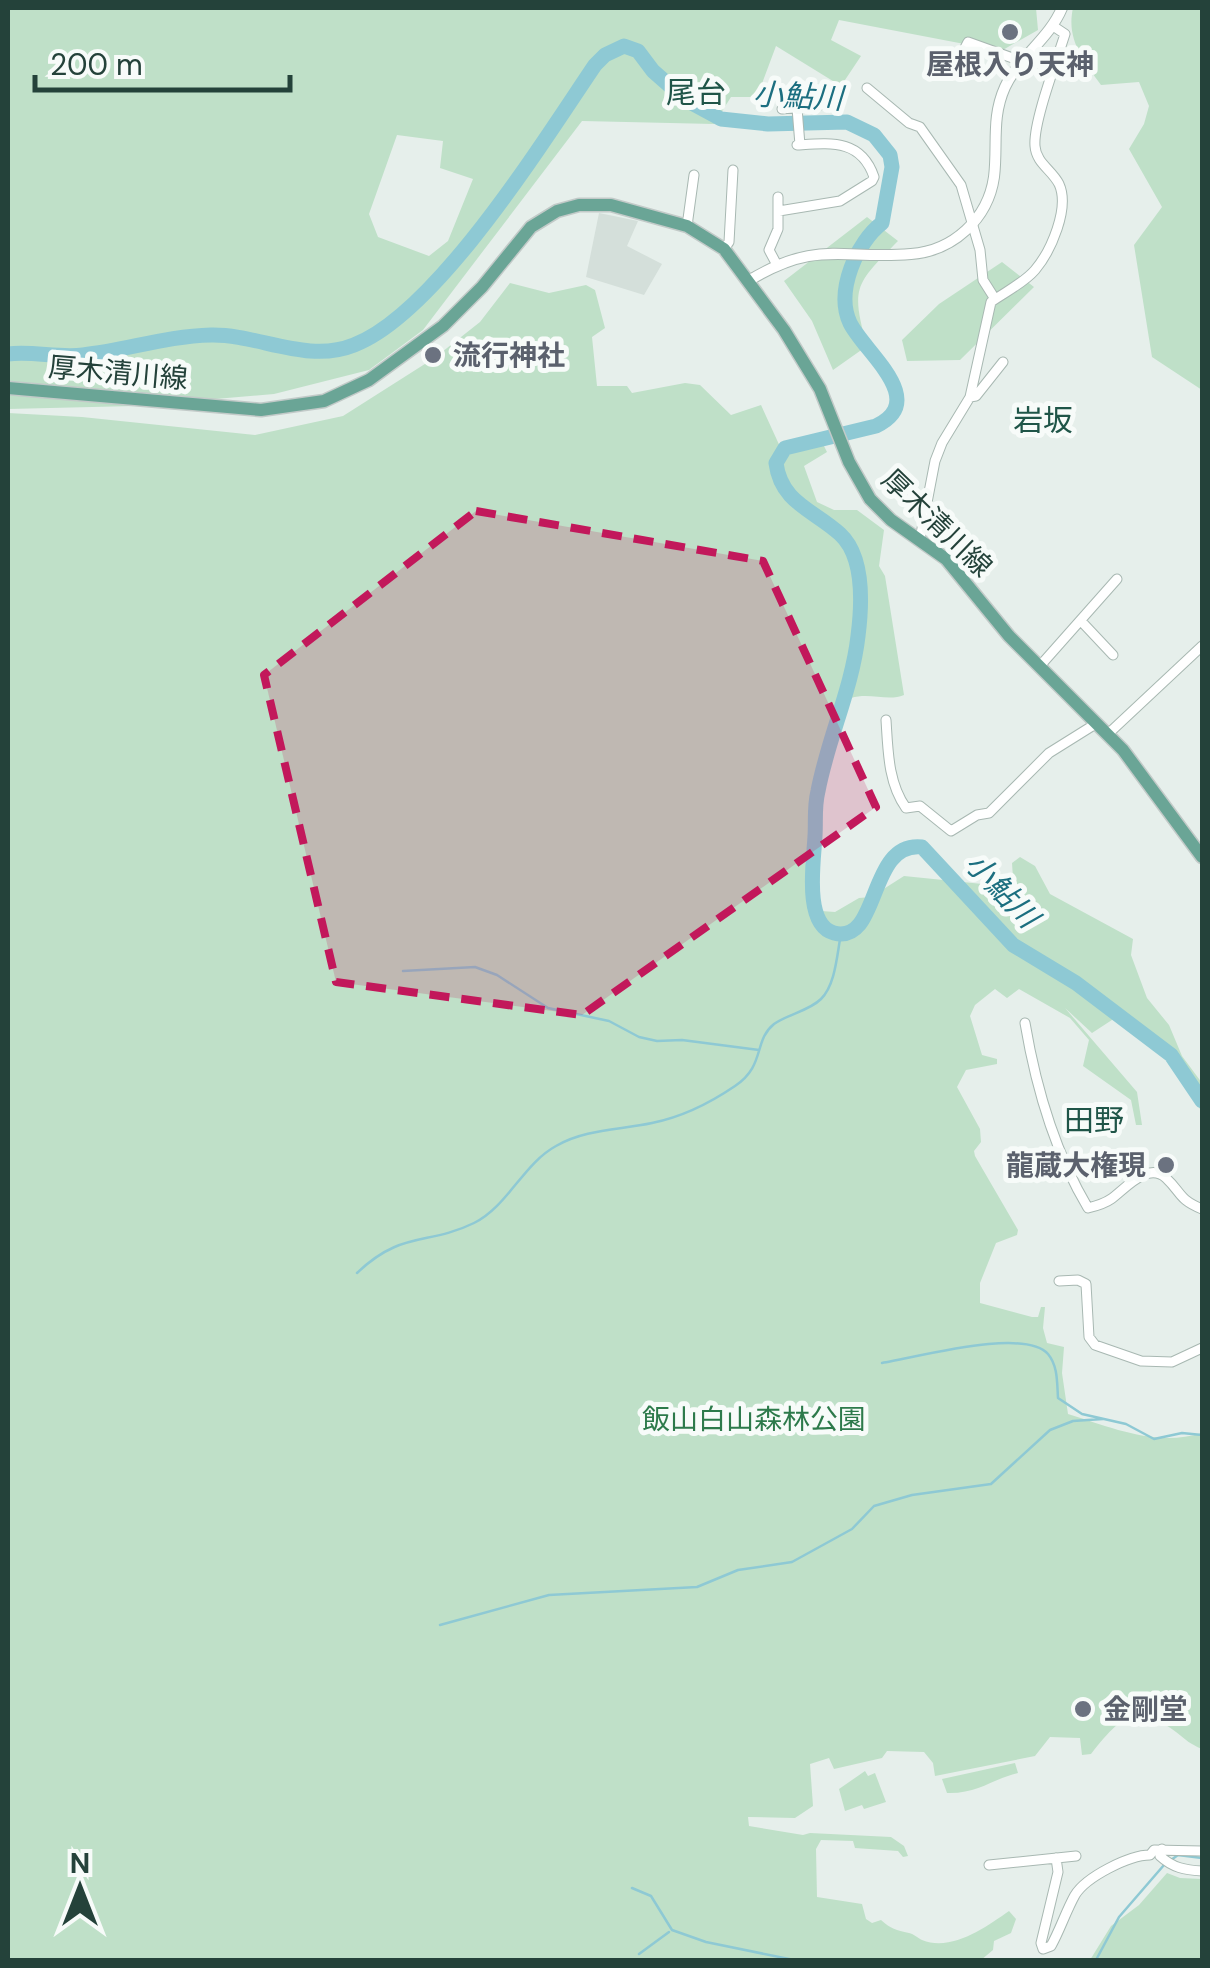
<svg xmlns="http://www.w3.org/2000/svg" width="1210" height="1968" viewBox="0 0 1210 1968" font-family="'DM Sans','Noto Sans JP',sans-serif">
  <rect width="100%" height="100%" fill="#e6efeb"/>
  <!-- built -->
  <path fill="#d4dfda" d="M599 213 638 221 627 246 662 264 644 295 586 277Z"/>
  <!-- green -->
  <path fill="#bfe0c8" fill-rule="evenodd" d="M8 8H1036L1038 30 1001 51 839 20 831 40 861 56 841 86 776 46 757 97H731L714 124 582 121 423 330 369 370 274 394 134 406 8 409ZM397 135 443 141 440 168 473 179 448 241 429 256 378 237 369 214Z
    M1073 8H1202V390L1152 357 1134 245 1162 207 1129 149 1144 124 1149 106 1139 82 1101 85C1083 60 1066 39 1073 8Z
    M867 217 898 241C856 284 850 286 867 346L833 370 812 321 784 281Z
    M1002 262 1034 287 960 360 907 361 902 340 939 304Z
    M510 283 549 293 586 285 595 290 605 328 592 337 597 386H627L632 393 685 383 700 385 731 415 761 405 782 451 821 440 827 452 804 466 817 502 834 510H857L884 530 879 566 885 576 904 695C888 702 870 692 851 698L840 735 826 750 805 859 810 887 821 911 835 912 859 898 871 897 904 876 1002 886 1013 878 1012 863 1020 857 1035 866 1050 894 1133 939 1131 955 1147 998 1169 1025 1182 1056 1202 1083V1112L1186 1088V1075L1118 1009 1115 1018 1092 1033 1065 1008 1137 1092 1142 1125H1136L1131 1100 1083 1066 1089 1040 1070 1018 1019 989 1007 998 995 989 975 1005 970 1016 982 1055 997 1059V1064L966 1070 957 1087 980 1129 981 1142 974 1151 975 1156 1018 1230 1017 1235 996 1243 980 1283V1303L1032 1317H1038L1041 1307H1045L1043 1328 1047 1343 1064 1347 1062 1373 1068 1414C1113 1428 1156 1447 1202 1433V1749C1190 1744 1186 1740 1176 1732 1134 1701 1119 1719 1091 1754L1082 1755 1080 1738 1050 1737 1035 1756 935 1776 933 1763 924 1752 887 1751 882 1758 834 1769 829 1758 810 1764 813 1806 795 1818 748 1817 749 1826 803 1835 810 1833 891 1837 904 1846 908 1856 903 1857 898 1851 855 1848 853 1841 821 1840 816 1849 817 1897 862 1904 866 1919 872 1923 881 1920C891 1929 896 1930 909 1933 914 1934 918 1938 922 1940 952 1952 986 1927 1009 1911L1016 1919 1011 1933 994 1941 993 1950 981 1960H8V413L82 417 255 435 343 416 428 362 434 366 444 359 442 352 480 322Z
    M1015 1763 1018 1773C992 1779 978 1794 947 1793L942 1779Z
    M865 1771 868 1776 875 1773 886 1802 864 1809 862 1805 845 1811 839 1789Z
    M1167 1873 1180 1878 1202 1879V1960H1090L1111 1926 1139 1905Z"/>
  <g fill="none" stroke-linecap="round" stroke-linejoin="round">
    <!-- stream -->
    <path stroke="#8ec9d4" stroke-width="2.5" d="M403 971 475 967 497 975 548 1008 609 1021 639 1037 657 1041 682 1040 759 1050
      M357 1273C402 1230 427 1246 474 1223 508 1206 523 1164 556 1146 585 1129 620 1130 652 1123 682 1117 710 1103 735 1086 766 1065 753 1041 774 1024 788 1014 809 1011 821 999 836 984 837 953 841 934
      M882 1363C915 1358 1024 1327 1048 1354 1058 1366 1057 1383 1058 1398L1082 1414 1126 1424 1154 1439 1182 1433 1202 1435
      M440 1625 549 1595 697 1587 738 1570 792 1562 852 1529 874 1506 912 1495 991 1484 1050 1430 1073 1421 1103 1419
      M1171 1860 1178 1855 1202 1858
      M632 1888 651 1896 672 1930 706 1942 794 1960
      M639 1954 669 1932
      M1096 1960 1119 1917 1164 1865"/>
    <!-- river -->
    <path stroke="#8ec9d4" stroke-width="15" d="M8 354C33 351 58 358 83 355 127 350 167 336 211 335 258 334 307 364 354 345 437 313 544 140 595 65L605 55 624 46 638 51 653 71 686 100 721 119 768 124 847 122 874 135 890 155 892 167 882 223C857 242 835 291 850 323 864 352 930 400 876 426L785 448 776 463C781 503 814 510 840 534 865 557 862 605 858 636 852 689 828 738 818 791 814 807 816 820 815 836 814 859 803 925 834 933 881 945 867 841 922 847L1013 945 1076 983 1171 1055 1202 1101"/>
    <defs>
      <path id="minor" d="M953 71 968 42 1021 61
        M867 88 909 123 920 127 961 185 980 250 983 280 995 299
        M797 108 800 145
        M782 109 820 105
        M779 211 840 201 872 181 874 177C861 139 831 143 797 145
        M687 226 694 175
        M724 249 729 242 733 170
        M777 265 769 250 778 229V197
        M970 397 976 396 1003 362
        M920 539 935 461 942 443 970 397 991 302C1005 292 1024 283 1035 270 1051 251 1070 208 1059 184 1052 170 1036 163 1035 146 1033 122 1057 60 1065 34L1053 26
        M1081 621 1113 655
        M1039 667 1117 579
        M886 720C888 750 888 783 906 808L920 806 951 831 977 815 989 813 1049 753 1097 723
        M1108 734 1202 646
        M1025 1023C1036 1088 1054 1151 1088 1208 1096 1206 1104 1204 1111 1199 1125 1189 1148 1161 1166 1178 1182 1193 1178 1199 1202 1209
        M1059 1281 1078 1280 1086 1284 1089 1337 1095 1345 1141 1361 1172 1362 1202 1348
        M1162 1849 1160 1856C1173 1868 1185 1870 1202 1871
        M1056 1858 1058 1872 1041 1943 1043 1949 1051 1946C1060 1930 1066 1911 1075 1895 1086 1877 1129 1855 1150 1855L1154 1850 1202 1851
        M989 1865 1076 1856"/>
      <path id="tertiary" d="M750 280C818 239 842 260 911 254 953 251 988 219 994 177 998 145 991 118 1005 87 1019 57 1049 39 1062 8"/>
      <path id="primary" d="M8 388 261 410 324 401 369 380 443 326 482 287 531 227 557 211 579 205H611L687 226 724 249 784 330 820 389 849 462 870 499 891 520 946 559 1009 636 1123 750 1202 857"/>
    </defs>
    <!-- minor casing -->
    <use href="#minor" stroke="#a8b8b2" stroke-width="11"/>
    <!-- tertiary casing -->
    <use href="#tertiary" stroke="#a8b8b2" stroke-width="12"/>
    <!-- primary casing -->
    <use href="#primary" stroke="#c2cac8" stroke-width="15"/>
    <!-- minor -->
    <use href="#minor" stroke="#fff" stroke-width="9"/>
    <!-- tertiary -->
    <use href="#tertiary" stroke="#fff" stroke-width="10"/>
    <!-- primary -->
    <use href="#primary" stroke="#6aa596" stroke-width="12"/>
  </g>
  <!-- marked area -->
  <path fill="#c2185b" fill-opacity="0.2" stroke="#c2185b" stroke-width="8" stroke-dasharray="20 12" stroke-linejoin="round" d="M476 511 763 561 876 807 582 1015 336 982 264 675Z"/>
  <!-- markers -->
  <g fill="#6b7280" stroke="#f7fbf9" stroke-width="4">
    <circle cx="1010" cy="32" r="10"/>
    <circle cx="433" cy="355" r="10"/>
    <circle cx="1166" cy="1165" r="10"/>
    <circle cx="1083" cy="1709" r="10"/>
  </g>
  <g text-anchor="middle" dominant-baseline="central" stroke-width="10" stroke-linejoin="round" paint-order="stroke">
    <!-- worship labels -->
    <g font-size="28" font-weight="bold" fill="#5b616d" stroke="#f7fbf9" text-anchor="start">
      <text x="1010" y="64" text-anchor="middle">屋根入り天神</text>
      <text x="453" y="355">流行神社</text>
      <text x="1146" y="1165" text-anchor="end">龍蔵大権現</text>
      <text x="1103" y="1709">金剛堂</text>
    </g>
    <!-- street labels -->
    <g font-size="28" fill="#24423a" stroke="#f7fbf9">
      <text transform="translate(118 373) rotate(5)">厚木清川線</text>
      <text transform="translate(937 523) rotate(44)">厚木清川線</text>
    </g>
    <!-- park labels -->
    <g font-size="28" fill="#2d7a4b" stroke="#f7fbf9">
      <text x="754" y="1419">飯山白山森林公園</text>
    </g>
    <!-- neighbourhood labels -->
    <g font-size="30" fill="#1f5548" stroke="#f7fbf9">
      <text x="696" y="92">尾台</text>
      <text x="1043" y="420">岩坂</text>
      <text x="1094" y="1120">田野</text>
    </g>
    <!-- water labels -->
    <g font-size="30" font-style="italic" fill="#1c6f80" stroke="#f7fbf9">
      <text transform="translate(798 96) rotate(3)">小鮎川</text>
      <text transform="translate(1002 890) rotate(46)">小鮎川</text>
    </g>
  </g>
  <!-- border -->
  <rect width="1210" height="1968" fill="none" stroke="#24423a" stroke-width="20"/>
  <!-- north arrow -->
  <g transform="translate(80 1888)" stroke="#f7fbf9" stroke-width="8" paint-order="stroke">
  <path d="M0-8L18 38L0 25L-18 38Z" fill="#24423a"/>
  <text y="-15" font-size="28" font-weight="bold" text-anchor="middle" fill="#24423a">N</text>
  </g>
  <!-- scale -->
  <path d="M35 75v15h255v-15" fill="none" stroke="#24423a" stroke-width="5"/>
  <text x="50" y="75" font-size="30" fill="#24423a" stroke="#f7fbf9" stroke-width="8" paint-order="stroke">200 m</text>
</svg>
